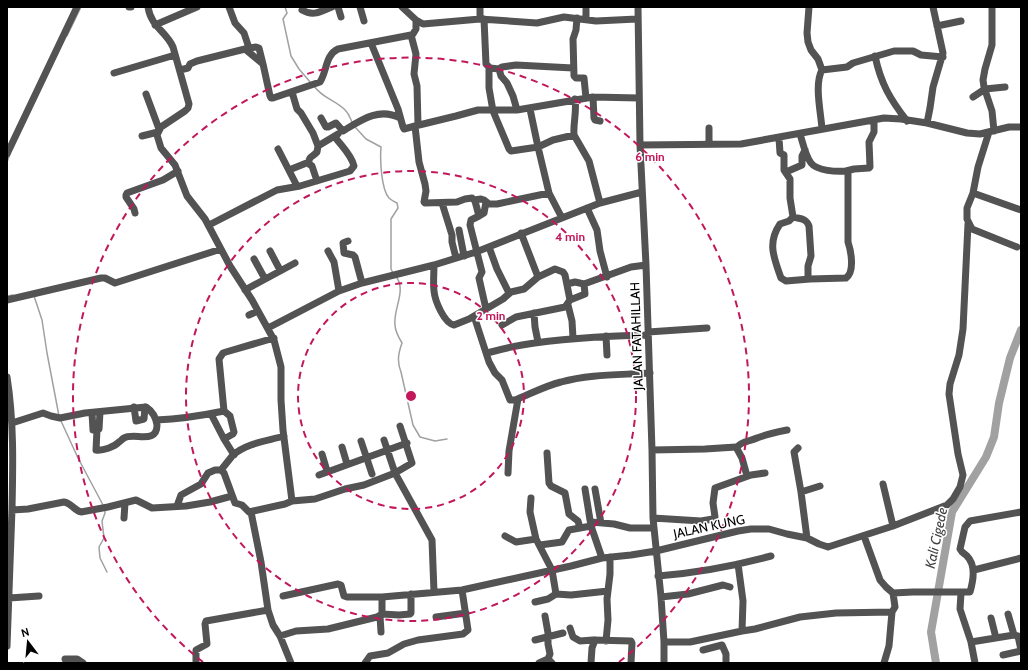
<svg xmlns="http://www.w3.org/2000/svg" width="1028" height="670" viewBox="0 0 1028 670" font-family="Cabin,sans-serif">
  <rect width="100%" height="100%" fill="#fff"/>
  <g fill="none" stroke-linecap="round" stroke-linejoin="round">
    <!-- stream -->
    <path stroke="#a1a1a1" stroke-width="1.5" d="M285 7 287 13 283 19 291 56 299 69 311 83
      M67 36 81 7
      M314 86C323 99 336 100 346 111 349 114 350 118 352 122
      M355 127 366 139 381 147C380 159 381 189 389 198 391 200 395 202 397 203L398 208 391 219V269L393 273
      M7 162 10 154
      M397 278C406 291 393 310 395 325 395 331 399 338 402 343 398 354 397 362 401 372L413 425 420 437 435 441 447 439
      M7 296 13 295
      M34 296 42 320 47 353 59 416
      M61 421 78 458 103 505
      M105 511V513L102 521 104 538 99 547 100 558 107 572"/>
    <!-- river -->
    <path stroke="#a1a1a1" stroke-width="8" d="M936 663 931 632 952 512 986 457 994 437 999 403 1010 358 1021 330"/>
    <!-- minor -->
    <path stroke="#535353" stroke-width="7" d="M129 7H131
      M148 7C151 27 166 31 173 47L189 104 188 108 185 111 161 127 157 135 161 148 175 165 187 196 205 219 230 266 252 300 274 340 281 367V400L283 430 292 501
      M229 7 235 23 244 33 249 48
      M338 7 341 17
      M360 7 364 21
      M402 7 416 20 423 24 480 19 537 23 564 17 596 21 637 19
      M586 7V19
      M638 7 640 145 646 265 652 450 653 518 661 597 664 642V663
      M809 7 807 33 808 42 811 50 818 59 822 70 847 67 853 63 894 51H913L921 55 943 57
      M992 7V45L985 69 983 80 984 87 992 111 994 131
      M302 10C314 17 321 11 332 7
      M577 18 576 30 573 39 574 76 576 78H584L586 98
      M480 19V7
      M484 19 486 64 490 68 499 69 501 76 507 83 513 96 517 110
      M416 20V29L413 34 411 35 416 54 414 74 417 86 418 125
      M155 25 197 7
      M937 26 961 21
      M371 43 398 109 403 127 404 129 415 126
      M245 49 256 47 259 48 263 64
      M875 56C881 84 890 99 907 121
      M489 67V88L493 111 509 149 511 151 538 147 530 109
      M499 69 502 67 516 65 573 68
      M180 70 188 68 190 64 197 61 245 49 263 64 270 96 271 98H273L320 82C327 72 325 55 338 49L411 35
      M114 73 175 55
      M292 92 297 109 301 113 313 133 318 146 317 152C313 157 308 156 309 164L312 166 317 181
      M146 94 159 129
      M593 97 594 118 595 120 600 121
      M973 97 985 89 1005 87
      M575 99C577 112 573 123 574 135L553 140 538 147 549 193 497 204H489L484 200 481 199 474 200 472 198 465 199 457 202 425 203 424 202 426 191 425 184 419 162 415 126 456 116 478 110H517L593 97 639 98
      M321 118 326 127H328L336 123 343 131C361 120 379 107 400 118
      M927 123 930 108 933 87 943 53 933 7
      M709 128V144
      M822 129C821 113 814 84 822 70
      M989 132 978 167 973 193 967 208V219L972 229 1017 247
      M574 135 589 161 600 203
      M142 136 158 132
      M779 138 780 153 784 155V170L790 179V198L793 217 789 221 780 224C767 243 774 258 781 278L786 281 810 279 846 278C855 272 851 251 848 242V173L846 171C837 172 817 171 811 163 805 155 803 143 800 134
      M640 145 741 144 884 118 901 119 927 123 967 133 980 134 1009 127H1021
      M318 146 338 134
      M278 149 297 186
      M7 154 77 7
      M289 170 309 162
      M846 171 854 169 869 168 870 167 869 142 874 132V120
      M786 172 802 165V156L805 150
      M549 193 562 218
      M973 193 1021 210
      M475 201 479 216 471 220 470 225 482 272 479 278 486 309
      M442 203 452 235V242L456 258
      M587 208 597 230 600 251 607 277
      M135 213 134 209 126 197V195L127 193 163 180 178 171
      M479 216 484 213 486 202
      M793 217C800 219 806 218 809 226L811 256 808 266V279
      M209 225 277 190 300 186 350 171 354 166C351 154 342 147 335 137
      M459 230 464 256
      M521 233 538 277 555 269 563 272 565 275 570 300
      M348 241 343 243 344 253 353 255 355 257 362 283
      M489 247 497 269 509 293
      M270 251 280 270
      M328 251 334 262 339 291
      M254 259 265 279
      M434 265C434 273 433 283 434 291 435 301 444 323 454 325L469 319 503 299 511 292 524 289 538 277
      M567 284 575 282 584 284
      M245 290 295 263
      M7 300 101 278H105L115 283 221 249
      M568 305 572 321 573 338
      M534 313 535 327 538 342
      M249 315 258 311
      M474 316 489 362 495 373 502 380 510 400H515C530 394 545 386 561 382 589 374 620 375 650 373
      M502 325 516 317 565 307 570 300 585 294 584 284 631 267 646 265
      M268 328 339 291 362 283 434 265 476 252 600 203 642 192
      M648 332 707 328
      M606 336 607 355
      M487 353C498 350 510 347 522 345 564 338 606 336 648 335
      M7 377C14 421 13 465 12 509 10 554 9 600 7 646
      M134 407 136 421 144 419 145 407
      M224 411 230 416 234 432 233 434 224 439 234 455
      M211 414 224 439
      M156 420C181 419 200 416 224 411L219 359 223 353 226 352 274 338
      M12 423 43 413 51 416 60 418 85 413 146 407C152 411 156 418 157 425 157 445 134 432 124 438 122 439 121 441 119 442 114 447 103 451 96 450L97 430H93L92 413
      M97 430 99 429 100 412
      M384 440 395 473 432 540 434 592
      M361 441 372 474
      M342 447 347 464
      M737 447C743 440 749 442 757 438 767 434 777 432 787 430
      M798 448 794 452 801 492
      M652 450 705 449 736 447 742 458 747 476
      M547 453 549 483 551 486 565 493 569 514 578 521 580 528 591 526 602 558
      M322 454 327 471
      M221 470C225 465 229 460 233 455 247 443 267 441 284 436
      M508 473 509 451 518 399
      M319 475 407 443
      M883 484 893 526
      M585 489 591 526
      M595 489 601 523
      M531 498 530 512 536 539 552 570 556 594 571 595 608 591
      M177 506 181 495 201 484 208 473 215 470H221L224 473 235 503 242 505 249 512 285 504 292 501 315 499 345 489 364 485 395 473 412 463 400 426
      M12 510 28 509 64 502C71 503 74 510 81 512L108 507 136 500 152 508 186 506 210 502 232 496
      M251 512 261 562 268 610 273 625 280 636 291 663
      M124 518 125 503
      M653 518 701 521 713 519 715 517 713 503 715 488 751 475 765 473
      M591 522 614 524 630 528H653
      M505 536 516 542 536 539
      M864 536 880 580 886 587 893 593 913 592H970C973 582 976 565 967 556 964 553 962 553 960 549L965 527 970 521 1021 512
      M807 538 801 492 820 486
      M540 545 562 542 569 530 580 528
      M738 564 743 601 742 631 755 629 800 617 836 613 892 612 895 607 893 593
      M974 570 1021 558
      M658 576C696 573 734 566 771 556
      M961 593 960 609 971 642 975 663
      M283 596 338 584 341 585 344 596 347 597H382L462 590 571 566 602 558 631 555 656 551 738 531 751 529H769L787 534 807 538 819 544 828 547 893 526 947 505 953 499 960 487 963 475 958 454 949 394 950 384 959 355 963 329 968 224
      M661 597 688 594 723 585 730 587
      M9 598 39 596
      M535 602 548 599 556 594
      M382 614 399 615 410 614 411 613V594
      M1008 614 1014 635 1018 636 1021 650
      M380 616 381 632
      M545 616 548 633V644L550 654 548 659
      M436 617 466 613
      M991 618 996 638
      M570 628 573 637 580 641 593 640 631 641 632 643 631 663
      M280 636 296 631 328 629 377 617 382 614V597
      M535 640 563 633
      M606 641 608 620 607 599 610 574V557
      M664 642H690L742 631
      M971 642 1014 635
      M703 650 722 645 726 654V663
      M1003 655 1021 651
      M65 659H77L83 663
      M196 663V650L207 644 205 624 206 621 268 610
      M365 663 370 656 388 653 404 644 418 640 463 634 468 630 462 590
      M539 663 548 659 552 663
      M591 663 592 648 595 640
      M884 663 889 646 892 612"/>
  </g>
  <!-- distance rings -->
  <g fill="none" stroke="#c2185b" stroke-width="2" stroke-dasharray="7 5">
    <circle cx="411" cy="396" r="113"/>
    <circle cx="411" cy="396" r="225"/>
    <path d="M203 662A338 338 0 1 1 619 662"/>
  </g>
  <g text-anchor="middle" dominant-baseline="central" stroke-width="3" stroke-linejoin="round" paint-order="stroke">
    <!-- street labels -->
    <g font-size="13" fill="#000" stroke="#fff">
      <text transform="translate(636 336) rotate(-92)">JALAN FATAHILLAH</text>
      <text transform="translate(709 526) rotate(-12)">JALAN KUNG</text>
    </g>
    <!-- water labels -->
    <g font-size="14" font-style="italic" fill="#424242" stroke="#fff">
      <text transform="translate(936 538) rotate(-78)">Kali Cigede</text>
    </g>
  </g>
  <circle cx="411" cy="396" r="6" fill="#c2185b" stroke="#fff" stroke-width="2"/>
  <g font-size="12" text-anchor="middle" font-weight="bold" fill="#c2185b" stroke="#fff" stroke-width="3" stroke-linejoin="round" paint-order="stroke">
    <text x="650" y="161">6 min</text>
    <text x="570" y="241">4 min</text>
    <text x="491" y="320">2 min</text>
  </g>
  <!-- border -->
  <rect width="1028" height="670" fill="none" stroke="#000000" stroke-width="16"/>
  <!-- north arrow -->
  <g transform="translate(28 642) rotate(344)" stroke="#ffffff" stroke-width="3" paint-order="stroke">
  <path d="M0-3L7 15L0 10L-7 15Z" fill="#000000"/>
  <text y="-6" font-size="11" font-weight="bold" text-anchor="middle" fill="#000000">N</text>
  </g>
</svg>
